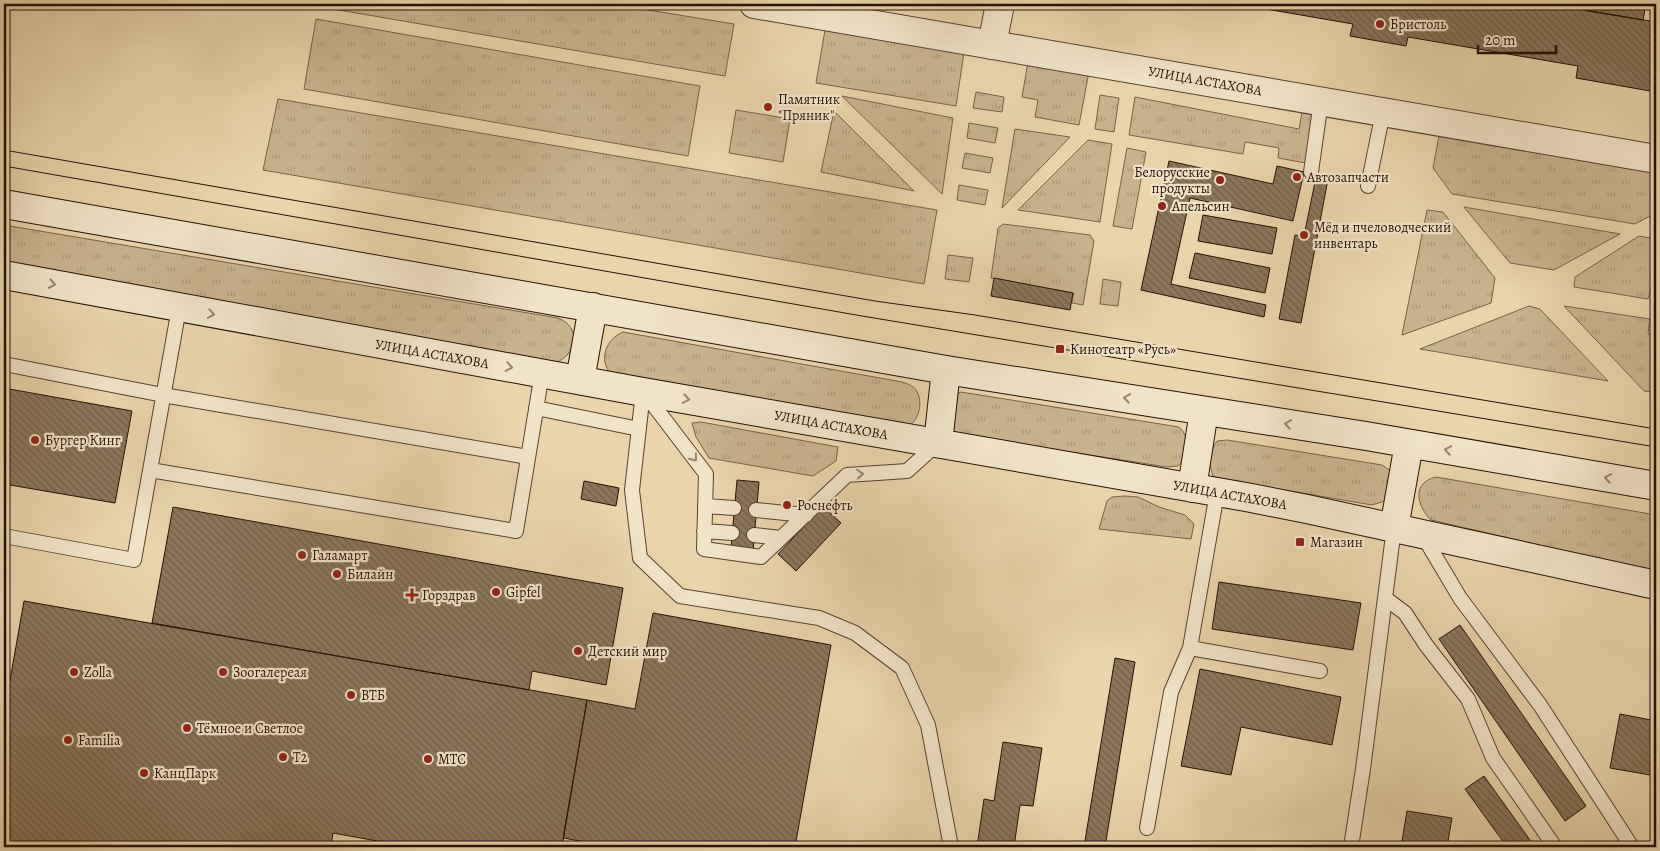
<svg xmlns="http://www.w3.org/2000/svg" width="1660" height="851" viewBox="0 0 1660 851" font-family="Alegreya,serif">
  <defs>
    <pattern id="grass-tufts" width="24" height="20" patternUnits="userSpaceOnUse" patternTransform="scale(1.25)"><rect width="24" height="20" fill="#c8b38f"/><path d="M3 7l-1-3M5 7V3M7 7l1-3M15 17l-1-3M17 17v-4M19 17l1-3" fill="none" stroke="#ac997a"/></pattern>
    <pattern id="building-back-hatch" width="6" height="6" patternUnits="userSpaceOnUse" patternTransform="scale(1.25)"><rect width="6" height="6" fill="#8b765c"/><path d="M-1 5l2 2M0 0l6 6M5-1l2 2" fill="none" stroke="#715f4a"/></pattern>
  </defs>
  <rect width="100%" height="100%" fill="#e9d4ab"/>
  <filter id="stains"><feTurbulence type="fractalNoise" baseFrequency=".004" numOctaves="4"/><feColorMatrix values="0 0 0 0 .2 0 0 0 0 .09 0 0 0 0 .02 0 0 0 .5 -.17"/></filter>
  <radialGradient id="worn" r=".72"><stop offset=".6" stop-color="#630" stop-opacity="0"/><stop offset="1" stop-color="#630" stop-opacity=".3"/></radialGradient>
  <!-- grass -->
  <path fill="url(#grass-tufts)" stroke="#77624a" d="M322 4H612L734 24 725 76 321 7Z
    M316 19 700 86 688 156 304 89Z
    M825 30 964 52 956 106 816 83Z
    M1028 62 1087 73 1088 77 1079 125 1035 117 1038 100 1022 97Z
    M976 92 1004 97 1002 112 973 108Z
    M1100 95 1119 98 1114 132 1095 129Z
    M842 96 953 118 942 194Z
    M1135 97 1299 129 1302 112 1312 113 1315 118 1306 163 1278 158 1279 148 1245 142 1243 154 1129 135Z
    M278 99 937 210 924 284 263 170Z
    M736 110 790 119 783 162 729 153Z
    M834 111 914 191 821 172Z
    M969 123 998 128 995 143 967 138Z
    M1015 129 1070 137 1002 208Z
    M1439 136 1656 173V213L1635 224 1452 194 1433 168Z
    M1088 140 1112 144 1100 222 1018 210Z
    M1127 148 1146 152 1132 229 1113 226Z
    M965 153 993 158 990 173 962 168Z
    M959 185 988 190 985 205 957 200Z
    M1464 207 1620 234 1554 270 1510 263Z
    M1427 210 1443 212 1495 278 1491 303 1402 335Z
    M1003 224 1090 235 1094 241 1083 305 1072 303 1073 293 991 278 998 228Z
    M4 225 558 318C582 327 577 355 555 363L4 263Z
    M1639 236 1656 239V286H1651L1648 299 1574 287 1575 277Z
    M948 255 973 258 969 282 945 279Z
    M1103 279 1121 282 1118 306 1100 304Z
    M1529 306 1540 309 1608 381 1420 349Z
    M1564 306 1650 319 1648 334 1656 336V366L1652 392 1644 391Z
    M623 332 902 382C907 384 913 385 916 390 923 399 920 418 911 424 909 426 906 426 903 427L611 374C598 360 606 339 623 332Z
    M961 392 1179 427C1191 438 1189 455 1178 466L1167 467 955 434 951 429 954 395Z
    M701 422 838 447 836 461 813 476 709 458 696 437 692 423Z
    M1227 440 1382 465 1391 471 1385 501 1372 505 1214 478C1208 467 1210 450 1217 441Z
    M1436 477 1656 515V572L1431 520C1417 506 1411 483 1436 477Z
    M1125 496 1138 497 1159 507 1185 515 1194 524 1191 539 1099 529 1107 501 1112 497Z"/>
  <!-- building -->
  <path fill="url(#building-back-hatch)" stroke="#261006" d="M1237 4H1548L1656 22V92L1576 78 1578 66 1408 37 1406 46 1350 36 1353 24Z
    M1589 4H1646L1643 20 1588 11Z
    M1169 161 1273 184 1277 166 1304 172 1293 221 1190 198 1171 284 1266 305 1264 317 1141 290Z
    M1316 177 1328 179 1301 323 1279 319 1295 235 1304 236Z
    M1203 215 1277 228 1272 254 1198 241Z
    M1195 253 1270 268 1265 293 1189 278Z
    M994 278 1073 293 1070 310 991 296Z
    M4 388 132 411 115 503 4 484Z
    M737 480 759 482 753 551 731 548Z
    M584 481 619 488 616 506 581 499Z
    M823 506 841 523 796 571 778 554Z
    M173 507 623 588 606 685 532 671 529 690 152 623Z
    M1219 582 1361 603 1353 650 1212 629Z
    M24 601 587 700 562 847H410L333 833 331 847H4V714Z
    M653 613 831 645 795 847H613L563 838 587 700 635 709Z
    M1460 625 1586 806 1565 821 1439 639Z
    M1115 658 1135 662 1105 847H1084Z
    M1200 669 1341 697 1332 745 1241 727 1231 775 1181 766Z
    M1620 714 1656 721V776L1610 768Z
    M1003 742 1042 748 1033 806 1020 805 1014 847H977L984 799 994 801Z
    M1484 776 1535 847H1507L1465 789Z
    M1407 811 1452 818 1447 847H1401Z"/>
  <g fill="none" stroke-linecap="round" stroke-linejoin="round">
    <defs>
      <path id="service" d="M1311 172 1321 101
        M1368 186 1383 112
        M4 364 163 395 528 457
        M643 392 632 490 640 558 680 596 819 618 855 633 902 668 928 725 951 847
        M645 394 706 474 704 549 761 557 847 475 907 471 937 444
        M536 408 639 429
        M150 470 516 531 542 373
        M705 506 734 508
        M756 510 806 515
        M704 531 732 533
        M1422 534 1460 598 1540 705 1632 847
        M754 535 781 538
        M4 536 134 560 179 308
        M1385 598 1405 613 1426 645 1468 699 1493 758 1555 847
        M1190 648 1320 671
        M1147 828 1171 692 1190 648 1217 493
        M1351 847 1363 769 1394 528"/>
      <path id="minor" d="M992 45 1000 4"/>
      <path id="tertiary" d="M754 4 1656 159"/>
      <path id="secondary" d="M4 204 946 370 1366 436 1656 486
        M4 275 643 392 1246 497 1307 509 1656 585
        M580 380 593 307
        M938 443 946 370
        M1192 488 1204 411
        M1394 528 1409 444"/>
    </defs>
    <!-- service casing -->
    <use href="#service" stroke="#57412f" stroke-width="16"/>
    <!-- minor casing -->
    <use href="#minor" stroke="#57412f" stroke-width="30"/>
    <!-- tertiary casing -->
    <use href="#tertiary" stroke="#57412f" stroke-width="30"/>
    <!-- secondary casing -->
    <use href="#secondary" stroke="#261006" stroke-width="30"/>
    <!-- service -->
    <use href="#service" stroke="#f1e3c8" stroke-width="14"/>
    <!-- minor -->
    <use href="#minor" stroke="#f1e3c8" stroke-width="28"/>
    <!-- tertiary -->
    <use href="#tertiary" stroke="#f1e3c8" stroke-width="28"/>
    <!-- secondary -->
    <use href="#secondary" stroke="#f1e3c8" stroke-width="28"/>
    <!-- tram -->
    <path stroke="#261006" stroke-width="1" d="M4 150 875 301 975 315 1656 429
      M4 166 862 316 1656 447"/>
  </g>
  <!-- one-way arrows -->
  <defs><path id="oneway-chevron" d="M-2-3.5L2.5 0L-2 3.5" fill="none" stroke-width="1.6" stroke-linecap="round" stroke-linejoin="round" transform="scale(1.25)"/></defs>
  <g stroke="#968471">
    <use href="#oneway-chevron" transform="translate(52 284) rotate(11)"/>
    <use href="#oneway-chevron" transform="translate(211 314) rotate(10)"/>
    <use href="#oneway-chevron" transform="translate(509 367) rotate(10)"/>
    <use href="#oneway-chevron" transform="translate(1127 398) rotate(-171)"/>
    <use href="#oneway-chevron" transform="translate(686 399) rotate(10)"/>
    <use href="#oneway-chevron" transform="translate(1288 424) rotate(-171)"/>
    <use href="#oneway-chevron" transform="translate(1448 450) rotate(-170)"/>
    <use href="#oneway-chevron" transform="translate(694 458) rotate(52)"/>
    <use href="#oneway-chevron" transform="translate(860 474) rotate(-4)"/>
    <use href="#oneway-chevron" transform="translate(1608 478) rotate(-170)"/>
  </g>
  <!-- markers -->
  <g fill="#8f2418" stroke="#f1e3c8" stroke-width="2">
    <circle cx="1380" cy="24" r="5"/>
    <circle cx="768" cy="107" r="5"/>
    <circle cx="1297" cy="177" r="5"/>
    <circle cx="1220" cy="180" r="5"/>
    <circle cx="1162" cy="206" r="5"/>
    <circle cx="1304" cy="235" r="5"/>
    <rect x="1055" y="344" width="10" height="10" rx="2.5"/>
    <circle cx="35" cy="440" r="5"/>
    <circle cx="787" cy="505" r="5"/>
    <rect x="1295" y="537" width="10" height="10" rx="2.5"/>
    <circle cx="302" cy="555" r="5"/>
    <circle cx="337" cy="574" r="5"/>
    <circle cx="496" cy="592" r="5"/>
    <path d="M409.5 587.5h5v5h5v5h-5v5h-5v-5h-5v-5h5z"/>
    <circle cx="578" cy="651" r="5"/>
    <circle cx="74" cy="672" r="5"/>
    <circle cx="223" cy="672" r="5"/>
    <circle cx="351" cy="695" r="5"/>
    <circle cx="187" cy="728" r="5"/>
    <circle cx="68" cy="740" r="5"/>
    <circle cx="283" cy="757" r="5"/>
    <circle cx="428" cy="759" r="5"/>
    <circle cx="144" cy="773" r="5"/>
  </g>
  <g text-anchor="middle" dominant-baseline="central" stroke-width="4.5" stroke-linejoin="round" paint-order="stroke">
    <!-- poi labels -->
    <g font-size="14" fill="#261006" stroke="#f1e3c8" text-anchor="start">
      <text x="1390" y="24">Бристоль</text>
      <text x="778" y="99">Памятник<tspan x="778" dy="16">"Пряник"</tspan></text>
      <text x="1210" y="172" text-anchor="end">Белорусские<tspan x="1210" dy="16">продукты</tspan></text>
      <text x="1307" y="177">Автозапчасти</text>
      <text x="1172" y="206">Апельсин</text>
      <text x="1314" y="227">Мёд и пчеловодческий<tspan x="1314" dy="16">инвентарь</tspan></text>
      <text x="1070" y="349">Кинотеатр «Русь»</text>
      <text x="45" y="440">Бургер Кинг</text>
      <text x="797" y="505">Роснефть</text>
      <text x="1310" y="542">Магазин</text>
      <text x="312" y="555">Галамарт</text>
      <text x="347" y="574">Билайн</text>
      <text x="506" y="592">Gipfel</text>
      <text x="422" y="595">Горздрав</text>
      <text x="588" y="651">Детский мир</text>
      <text x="84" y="672">Zolla</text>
      <text x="233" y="672">Зоогалереая</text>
      <text x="361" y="695">ВТБ</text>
      <text x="197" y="728">Тёмное и Светлое</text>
      <text x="78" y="740">Familia</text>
      <text x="293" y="757">T2</text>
      <text x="438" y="759">МТС</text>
      <text x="154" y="773">КанцПарк</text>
    </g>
    <!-- street labels -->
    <g font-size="14" fill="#261006" stroke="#f1e3c8">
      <text transform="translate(1205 81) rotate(10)">УЛИЦА АСТАХОВА</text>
      <text transform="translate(432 354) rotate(10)">УЛИЦА АСТАХОВА</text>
      <text transform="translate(831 425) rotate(10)">УЛИЦА АСТАХОВА</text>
      <text transform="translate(1230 495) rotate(10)">УЛИЦА АСТАХОВА</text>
    </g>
  </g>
  <!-- margin -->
  <rect width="1660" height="851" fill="none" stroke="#e9d4ab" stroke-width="20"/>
  <rect x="5" y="5" width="1650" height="841" fill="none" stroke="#261006" stroke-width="2.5"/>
  <rect x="10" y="10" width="1640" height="831" fill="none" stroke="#261006"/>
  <!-- scale -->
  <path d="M1478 45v8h78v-8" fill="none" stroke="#261006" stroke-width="2.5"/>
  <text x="1485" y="45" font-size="15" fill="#261006" stroke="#f1e3c8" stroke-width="4" paint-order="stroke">20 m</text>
  <rect width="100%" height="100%" filter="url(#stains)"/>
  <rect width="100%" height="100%" fill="url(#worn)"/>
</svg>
